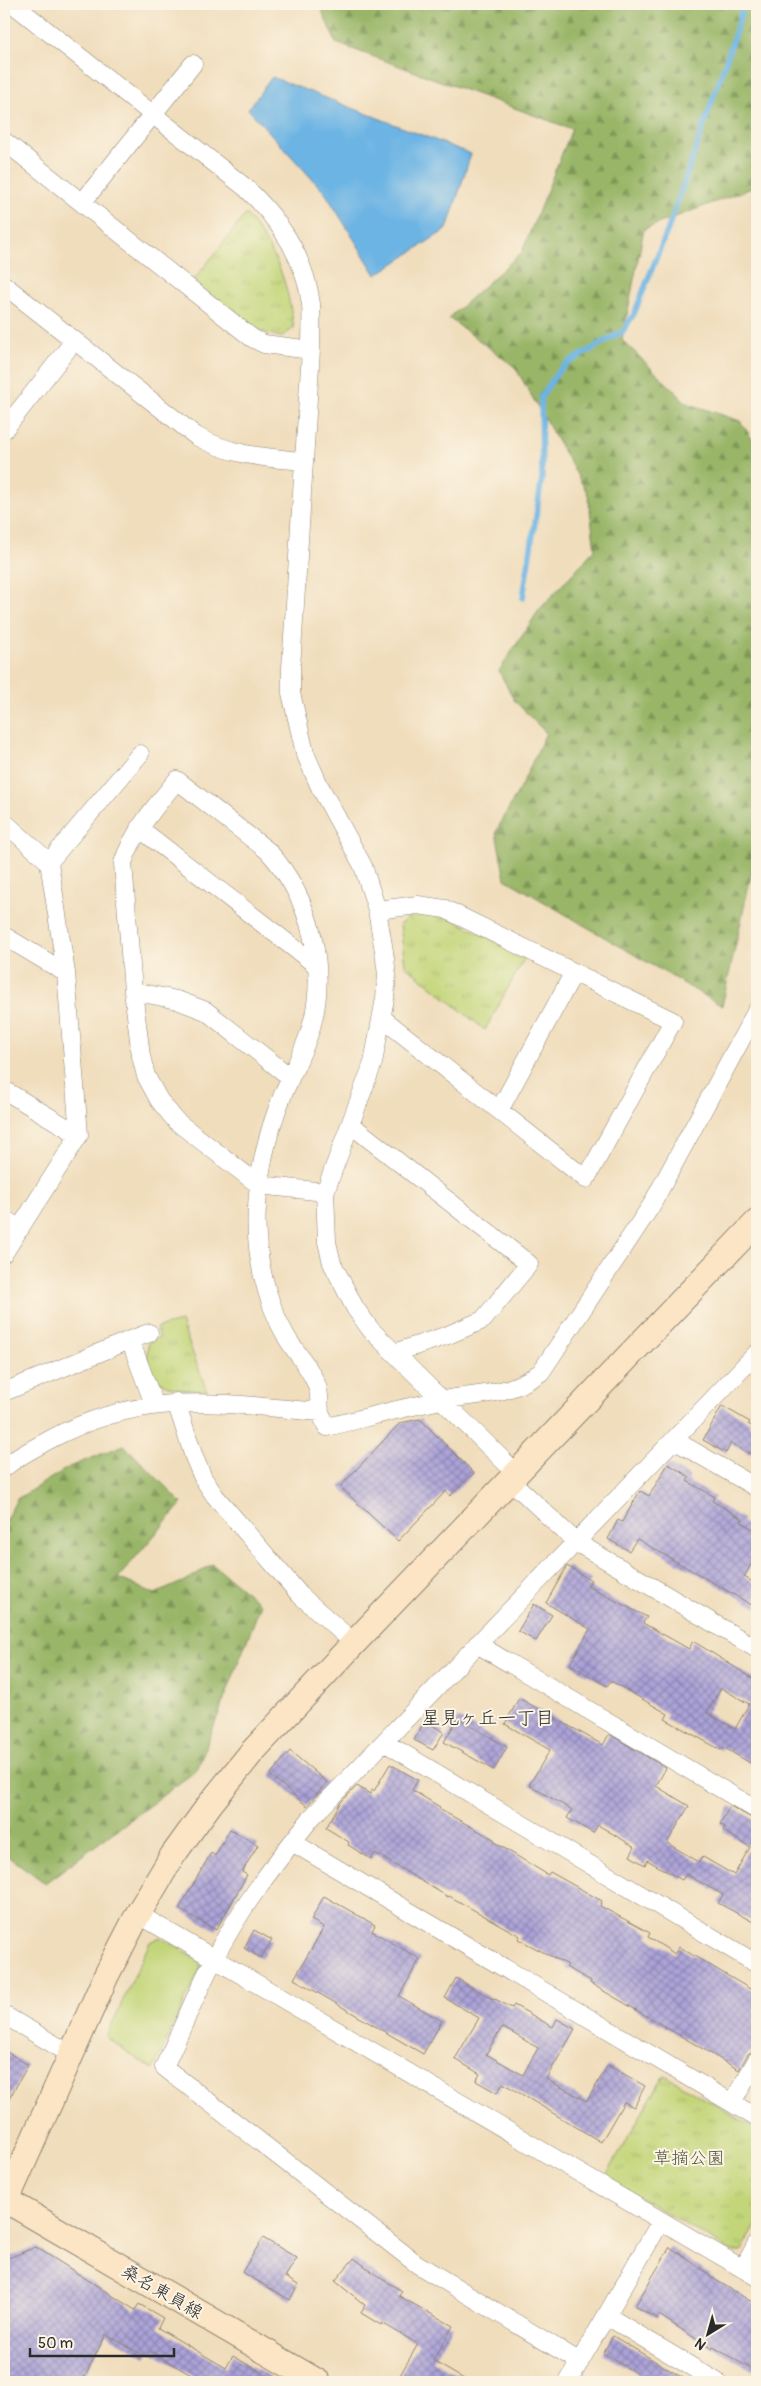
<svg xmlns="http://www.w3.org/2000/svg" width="761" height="2386" viewBox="0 0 761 2386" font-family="Pangolin,'Klee One',sans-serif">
  <defs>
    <pattern id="forest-firs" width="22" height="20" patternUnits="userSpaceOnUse" patternTransform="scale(1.25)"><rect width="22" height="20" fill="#99b668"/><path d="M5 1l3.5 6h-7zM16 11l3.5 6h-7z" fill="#7d9456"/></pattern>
    <pattern id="park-tufts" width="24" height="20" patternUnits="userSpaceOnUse" patternTransform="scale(1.25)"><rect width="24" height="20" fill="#c2d578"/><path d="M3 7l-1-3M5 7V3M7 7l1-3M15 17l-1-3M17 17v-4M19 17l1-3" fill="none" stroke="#a7b768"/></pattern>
    <pattern id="building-cross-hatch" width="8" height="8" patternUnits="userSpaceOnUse" patternTransform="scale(1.25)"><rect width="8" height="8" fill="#aba2d8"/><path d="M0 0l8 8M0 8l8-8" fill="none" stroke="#8b84af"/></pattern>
  </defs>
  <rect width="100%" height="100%" fill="#fcf5e5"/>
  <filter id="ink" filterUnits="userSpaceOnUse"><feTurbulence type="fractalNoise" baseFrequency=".02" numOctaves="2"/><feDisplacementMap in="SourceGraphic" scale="10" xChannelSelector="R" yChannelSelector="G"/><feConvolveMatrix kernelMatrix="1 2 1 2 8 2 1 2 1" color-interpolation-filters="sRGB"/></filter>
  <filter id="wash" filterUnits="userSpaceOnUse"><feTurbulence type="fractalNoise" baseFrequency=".0096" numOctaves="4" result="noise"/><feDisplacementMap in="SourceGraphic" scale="20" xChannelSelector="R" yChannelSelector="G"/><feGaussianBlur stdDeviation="1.12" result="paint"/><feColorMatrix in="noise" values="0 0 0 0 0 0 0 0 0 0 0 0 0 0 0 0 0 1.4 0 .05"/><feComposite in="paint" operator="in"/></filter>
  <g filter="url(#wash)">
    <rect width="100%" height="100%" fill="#f0ddbc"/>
    <!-- grass -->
    <path fill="#c2d578" stroke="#768052" d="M160 1937 198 1959 201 1967 153 2070 106 2037 150 1942Z"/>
    <!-- forest -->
    <path fill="url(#forest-firs)" stroke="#62704a" d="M319 4H757V186L644 229 622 340 687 403 740 421 757 446V849L722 1006 505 879 496 832 522 784 546 733 514 700 499 671 539 610 595 549 588 494 515 367 449 318 522 252 572 129 336 43Z
      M124 1445 182 1503 118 1578 155 1594 189 1579 212 1564 261 1604 197 1770 45 1883 4 1853V1523L17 1499 69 1467Z"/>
    <!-- park -->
    <path fill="url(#park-tufts)" stroke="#768052" d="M246 214C278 256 286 276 294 328L281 337C247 331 220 302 193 281Z
      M413 913 443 914 525 957 485 1030 405 965 400 924Z
      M181 1322 207 1391C186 1389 160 1392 151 1369 147 1358 146 1354 149 1342L160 1337 156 1328Z
      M664 2075 757 2129V2224L741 2252H732L605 2177Z"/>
    <!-- water -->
    <path fill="#6cb4e4" stroke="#4c7088" d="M272 77 471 154 447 229 376 275 326 194 248 109Z"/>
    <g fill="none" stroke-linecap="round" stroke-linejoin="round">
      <!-- stream -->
      <path stroke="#6cb4e4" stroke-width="5.5" d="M523 598 542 478 541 397 557 373 566 364 623 331 634 314 668 229 727 58 744 4"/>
    </g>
    <g id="blocks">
      <!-- building -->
      <path fill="url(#building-cross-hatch)" fill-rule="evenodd" d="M722 1406 750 1422 748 1424 757 1429V1443L750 1454 731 1443 726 1453 703 1440Z
        M420 1419 474 1473 450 1496 446 1491 398 1541 340 1487 400 1423Z
        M668 1464 690 1477 687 1481 715 1497 712 1501 743 1519 741 1522 757 1531V1554L744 1577 757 1584V1608L637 1539 629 1551 608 1539 618 1520 622 1522 640 1491 649 1496Z
        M567 1566 591 1580 587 1586 647 1617 643 1623 689 1649 693 1641 757 1681V1767L723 1747 721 1750 665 1719 668 1714 611 1681 607 1686 570 1664 590 1629 546 1603ZM721 1688 749 1704 735 1729 707 1713Z
        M534 1604 552 1615 536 1641 518 1631Z
        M519 1698 603 1745 609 1734 666 1768 656 1786 689 1806 667 1843 699 1862 703 1857 734 1875 750 1847 723 1831 725 1827 720 1824 730 1806 757 1821V1924L718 1903 723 1895 686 1874 682 1880 647 1860 645 1865 630 1856 635 1847 598 1825 593 1833 567 1818 572 1810 529 1785 550 1750 505 1724Z
        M458 1718 507 1747 494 1770 444 1742Z
        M425 1721 444 1732 433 1750 414 1740Z
        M290 1751 327 1782 307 1806 270 1775Z
        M390 1764 418 1780 412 1790 440 1807 439 1809 495 1840 494 1842 548 1875 550 1872 602 1901 600 1906 650 1933 648 1937 675 1954 679 1947 757 1993V2049L748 2054 739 2070 590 1983 591 1981 566 1967 568 1965 518 1939 520 1936 449 1896 448 1897 375 1853 371 1859 348 1845 349 1842 326 1828 340 1803 357 1786 370 1794 372 1790 374 1791Z
        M230 1829 258 1845 242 1872 247 1875 216 1930 179 1909 211 1853 215 1856Z
        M324 1896 375 1925 372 1931 420 1959 399 1996 442 2021 423 2054 294 1979 324 1927 311 1920Z
        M254 1930 272 1940 261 1958 244 1948Z
        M456 1978 494 2000 495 1999 512 2008 514 2005 553 2027 557 2019 575 2029 546 2079 587 2101 608 2065 645 2086 634 2107 624 2102 601 2142 503 2083 497 2093 476 2081 480 2074 455 2059 479 2018 445 1998ZM502 2027 538 2048 523 2075 486 2054Z
        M4 2050 28 2065 4 2108Z
        M263 2238 297 2258 285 2277 298 2285 290 2300 242 2272Z
        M36 2247 135 2310 139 2304 163 2318 158 2328 226 2368 233 2356 278 2382H203L150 2351 146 2357 106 2334 82 2382H4V2264L6 2259Z
        M670 2247 710 2275 709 2276 757 2305V2372L713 2347 712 2349 659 2315 657 2319 635 2306Z
        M354 2258 382 2279 402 2291 399 2296 453 2326 433 2361 469 2382H396L418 2344 382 2323 381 2325 361 2313 365 2305 335 2281Z
        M613 2336 653 2360 690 2382H640L643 2377 603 2353Z"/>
    </g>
  </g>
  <g filter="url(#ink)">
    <use href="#blocks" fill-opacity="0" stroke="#8e8474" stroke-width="1"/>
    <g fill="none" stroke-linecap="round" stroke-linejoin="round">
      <defs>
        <path id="street" d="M13 4 246 188C280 220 305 257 311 304 312 319 311 335 311 350L291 668V693L305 753 319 785 363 866 377 910 384 951 387 975 385 998 373 1063 325 1192 327 1242 332 1263 355 1308 371 1330 516 1473
          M4 141 252 338 264 344 311 350
          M82 203 193 64
          M4 285 196 436C233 456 262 457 302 461
          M4 430 74 341
          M4 822 49 862
          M139 828 316 965
          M377 910 418 905 445 909 673 1021 586 1179 382 1018
          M4 936 66 973
          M133 991 177 1000 206 1011 290 1077
          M4 1090 79 1135
          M500 1109 574 972
          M350 1124 529 1264 483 1320 448 1335 394 1353
          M4 1219 20 1229
          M4 1253 79 1135 66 973 49 862 140 754
          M130 1340 149 1333
          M4 1392 130 1340 154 1404
          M176 1402 194 1457 203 1478 215 1496 300 1595 354 1643
          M320 1412C319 1404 320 1394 317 1386 311 1368 296 1353 287 1338 265 1300 254 1251 257 1207 259 1162 272 1117 291 1076 298 1061 305 1047 310 1031 329 970 311 898 268 851L177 780C156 806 134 830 123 863L133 991 141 1056 146 1076 159 1100 176 1121 259 1185 325 1192
          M674 1440 757 1488
          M4 1468C18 1456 33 1449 49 1440 143 1389 219 1403 320 1412L327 1427C365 1418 404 1407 443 1400 481 1393 508 1396 541 1372L651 1206 757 1010
          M510 1480 576 1542 757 1649
          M477 1644 757 1810
          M384 1742 757 1964
          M292 1842 732 2103 757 2060
          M138 1914 757 2277
          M4 2015 72 2055
          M732 2103 757 2118
          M743 2269 757 2243
          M607 2316 717 2382
          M580 2362 417 2264 164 2067C181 2031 196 1994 214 1959 240 1908 276 1862 312 1817L757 1353
          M568 2382 661 2221"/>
        <path id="secondary" d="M4 2199 318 2382
          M4 2206 106 1976 138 1914 173 1855 210 1804 252 1752 354 1643 757 1222"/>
      </defs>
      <!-- street casing -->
      <use href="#street" stroke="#8e8474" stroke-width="19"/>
      <!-- secondary casing -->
      <use href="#secondary" stroke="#8e8474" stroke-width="27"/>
      <!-- street -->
      <use href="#street" stroke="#fff" stroke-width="18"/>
      <!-- secondary -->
      <use href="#secondary" stroke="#fce5c4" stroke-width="25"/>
    </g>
  </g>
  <g text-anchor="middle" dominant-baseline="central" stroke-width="4" stroke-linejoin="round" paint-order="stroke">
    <!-- park labels -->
    <g font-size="18" fill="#51563e" stroke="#fcf5e5">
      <text x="689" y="2158">草摘公園</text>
    </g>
    <!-- street labels -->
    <g font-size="18" fill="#2b2b2b" stroke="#fcf5e5">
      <text transform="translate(162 2292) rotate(30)">桑名東員線</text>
    </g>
    <!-- neighbourhood labels -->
    <g font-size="19" fill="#2b2b2b" stroke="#fcf5e5">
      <text x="488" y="1718">星見ヶ丘一丁目</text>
    </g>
  </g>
  <!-- margin -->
  <rect width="761" height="2386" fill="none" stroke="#fcf5e5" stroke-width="20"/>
  <!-- north arrow -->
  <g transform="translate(708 2334) rotate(217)" stroke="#fcf5e5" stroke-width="4" paint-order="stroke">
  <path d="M0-4L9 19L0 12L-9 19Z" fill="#2b2b2b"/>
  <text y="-8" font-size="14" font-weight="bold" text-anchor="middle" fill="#2b2b2b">N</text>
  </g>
  <!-- scale -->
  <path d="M30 2348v8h144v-8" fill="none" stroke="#2b2b2b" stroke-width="2.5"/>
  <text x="38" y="2348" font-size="15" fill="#2b2b2b" stroke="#fcf5e5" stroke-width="4" paint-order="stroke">50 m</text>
</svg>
